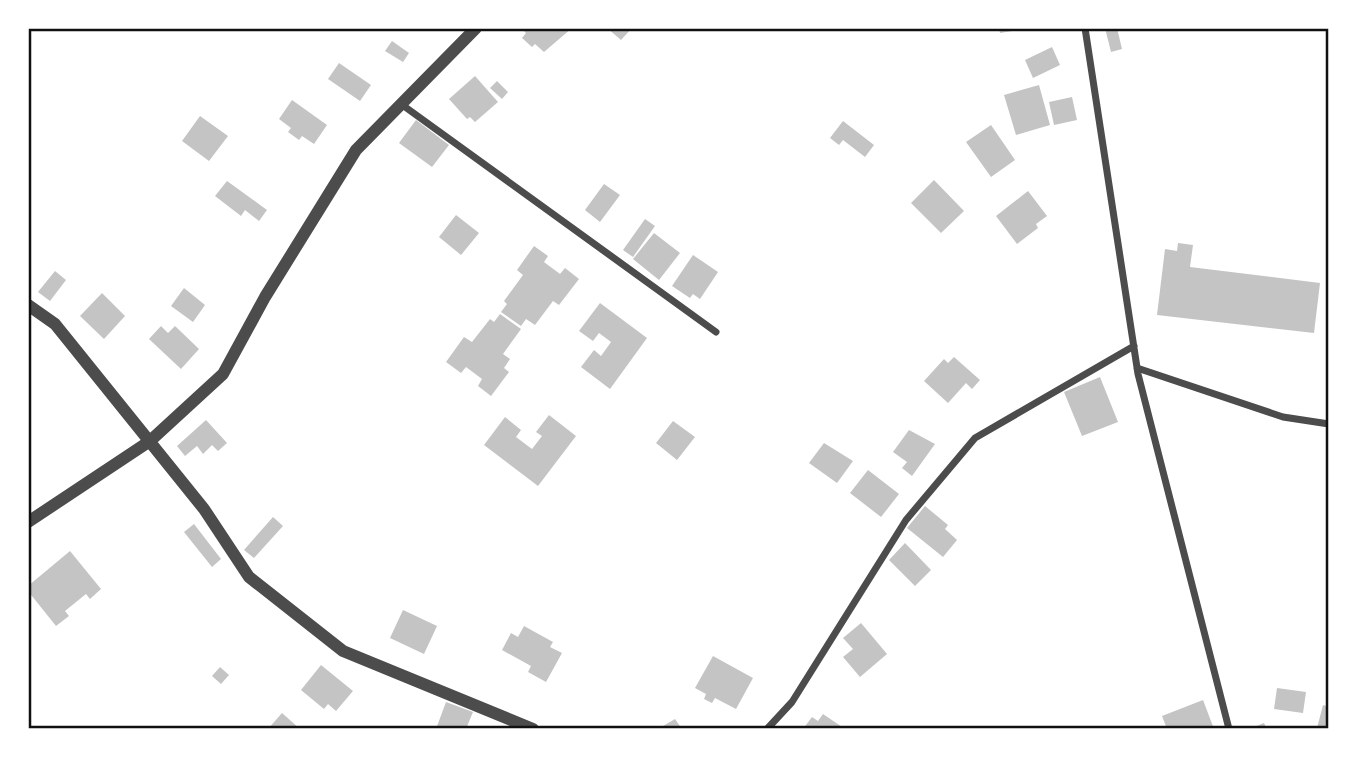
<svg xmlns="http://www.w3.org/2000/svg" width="1357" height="757" viewBox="0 0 1357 757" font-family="'DM Sans',sans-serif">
  <rect width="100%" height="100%" fill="#fff"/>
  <!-- building -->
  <path fill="#c4c4c4" d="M521 28H572L544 52 535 44 532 47 522 38 526 33Z
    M607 28H632L621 40Z
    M999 28H1024L1025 29 1000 33Z
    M1105 28H1117L1122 49 1111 52Z
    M392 41 409 53 403 62 385 51Z
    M1052 47 1060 65 1033 78 1025 60Z
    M339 63 371 85 360 101 328 79Z
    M475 76 498 102 475 122 470 117 467 119 449 99Z
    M497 81 508 92 502 99 490 88Z
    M1039 85 1050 125 1016 135 1004 95Z
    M1072 97 1077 120 1054 125 1049 102Z
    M292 100 327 125 314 144 302 136 299 140 288 132 291 128 279 119Z
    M200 116 228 136 209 161 182 141Z
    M416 120 449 145 432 167 399 143Z
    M843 121 874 145 865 157 843 140 839 145 830 138Z
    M991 125 1015 160 991 177 966 142Z
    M934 180 964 211 941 233 911 203Z
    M227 181 267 210 259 221 245 210 241 216 215 196Z
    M604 184 620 195 600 222 585 210Z
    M1028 191 1047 216 1036 224 1038 228 1017 244 996 216Z
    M456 215 479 233 461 255 439 237Z
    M645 219 655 226 633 257 623 250Z
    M654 233 680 253 659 280 633 259Z
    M1178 243 1193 245 1190 267 1320 283 1314 333 1157 315 1165 249 1177 251Z
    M534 246 548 256 544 262 560 274 565 268 579 279 559 305 553 301 535 325 526 319 521 326 501 312 507 304 504 301 523 275 517 270Z
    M693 255 718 272 700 299 693 294 690 298 672 286Z
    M55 271 66 280 50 301 38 292Z
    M184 288 205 305 193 322 171 306Z
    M102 293 125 316 104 339 80 316Z
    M600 303 647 338 610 389 581 367 594 350 601 356 611 342 599 333 593 341 579 331Z
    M500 314 521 329 503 354 510 359 504 368 509 372 491 396 478 386 482 379 466 367 461 373 446 362 464 337 472 342 490 319 494 322Z
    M161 326 168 333 175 326 199 349 181 369 149 339Z
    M954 357 980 380 972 389 966 383 948 403 924 381 944 359 948 363Z
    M1100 377 1118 422 1082 436 1064 392Z
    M549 415 576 436 538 486 484 445 505 417 521 430 516 437 532 449 542 436 536 432Z
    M206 420 227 443 218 451 212 445 203 454 197 446 185 456 177 446Z
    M673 421 695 437 677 460 656 443Z
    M909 430 935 444 912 476 902 468 907 462 893 452Z
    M824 443 853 461 837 483 809 463Z
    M868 470 899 494 881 517 850 493Z
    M925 506 948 525 945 529 957 540 943 557 907 528Z
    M273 517 283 526 254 558 244 550Z
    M194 524 221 559 212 567 184 532Z
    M905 543 931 570 915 586 889 560Z
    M70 551 101 589 90 599 86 594 65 611 69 616 56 626 28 591V586Z
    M403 610 437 626 424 654 390 638Z
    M861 623 887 654 860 677 843 657 853 649 843 638Z
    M524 626 553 642 550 647 562 653 546 682 528 672 531 666 502 650 511 633 518 637Z
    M713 656 753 678 736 709 715 698 712 703 704 699 706 694 695 688Z
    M321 665 353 691 336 711 328 704 324 709 301 690Z
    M220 667 229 675 221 684 212 676Z
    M1277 688 1306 692 1303 713 1274 709Z
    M1203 700 1214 729H1167L1162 716Z
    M446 702 473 712 466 729H436Z
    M1323 705 1329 707V729L1317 728Z
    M282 713 300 729H268Z
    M823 714 845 729H803L812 717 818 721Z
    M675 719 682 729H658Z
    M1264 723 1267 729H1249Z"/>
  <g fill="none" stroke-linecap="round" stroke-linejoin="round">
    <!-- minor -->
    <path stroke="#4c4c4c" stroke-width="7" d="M1085 28 1138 374 1229 729
      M401 104 716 332
      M1137 368 1283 417 1329 424
      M767 729 792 702 906 520 975 438 1134 346"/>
    <!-- tertiary -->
    <path stroke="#4c4c4c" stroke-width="12" d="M28 305 55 324 204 509 249 577 343 651 533 729
      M28 522 150 441 223 374 265 297 356 150 476 28"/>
  </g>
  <!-- border -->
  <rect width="1357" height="757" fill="none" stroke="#ffffff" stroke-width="60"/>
  <rect x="30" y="30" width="1297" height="697" fill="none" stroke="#111" stroke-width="2.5"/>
</svg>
